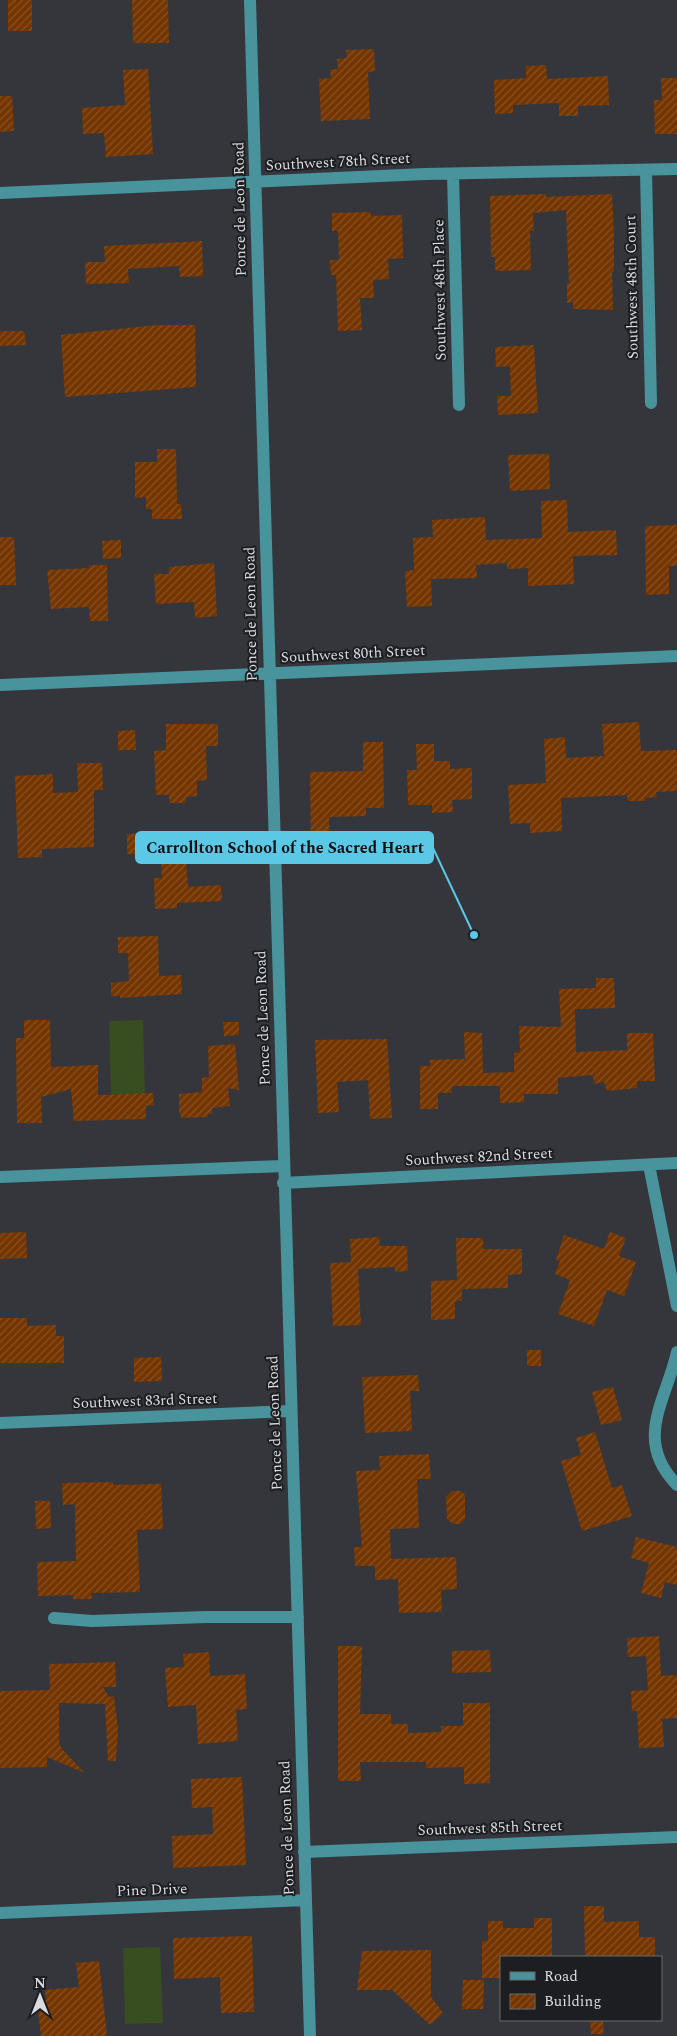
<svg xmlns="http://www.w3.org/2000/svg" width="677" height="2036" viewBox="0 0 677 2036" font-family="Spectral,serif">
  <defs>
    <pattern id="building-hatch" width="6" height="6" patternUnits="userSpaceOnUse" patternTransform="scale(1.25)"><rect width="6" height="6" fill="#743500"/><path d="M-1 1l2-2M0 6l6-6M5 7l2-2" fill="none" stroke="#875225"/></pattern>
  </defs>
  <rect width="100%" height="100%" fill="#34363c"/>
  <!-- grass -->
  <path fill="#384d20" d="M143 1020 145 1094 111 1095 109 1021Z
    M160 1947 163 2023 125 2024 123 1948Z"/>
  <!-- building -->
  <path fill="url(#building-hatch)" d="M8 0H32V31H8Z
    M132 0H168L169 43H133Z
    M374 49 375 71 368 72 370 119 321 121 319 79 331 78 330 70 338 69 337 59 347 58 346 50Z
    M546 65 547 79 608 76 609 105 578 106V116H559V103L513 105V113L495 114 494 80 526 78V66Z
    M148 69 153 154 106 157 104 133 83 134 82 108 125 105 123 70Z
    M661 78H677V134H655L654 100H662Z
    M0 96H12L14 131 0 132Z
    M546 194V197L612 194 614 237V271L612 272 613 310 573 309V302L567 303V283H569L566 210 533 213 534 231H530L531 270 497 271 495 269V257H491L490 196Z
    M370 212 371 216 402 215 403 258 388 259 389 279 373 280 374 298H360L362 330 338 331 336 275H331L330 260H339L338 231H332V213Z
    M202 241 203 276 180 277 179 266 128 269 129 283 86 284 85 262H105L104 246Z
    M157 325H195L196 387 65 397 61 335Z
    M0 331H24L26 345 0 346Z
    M534 345 538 413 498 415 497 396H511L510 366 496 367 495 347Z
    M157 449H176L177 504H181L182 519H152V509H146V497L135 498V462H157Z
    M549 454 550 489 510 491 508 455Z
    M567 500 568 532 616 530 617 555 573 556 574 584 528 586V568L507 569V563L476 565 477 578 431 579 432 606 407 607 405 571 414 570 413 538 433 537 432 520 485 517 486 540 542 538 541 501Z
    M677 525V566H669V594L646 595 645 526Z
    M0 537H14L16 585H0Z
    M121 540V558L103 559 102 541Z
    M214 563 217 616 195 618 194 602 156 604 154 574H169V567Z
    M89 565H107L108 621H90L89 607 51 609 47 570 89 568Z
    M639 722 641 751 677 750V791L656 792 657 797 645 798V801H628L627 795 561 798 562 831 530 833V823L510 824 508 785 546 783 544 739 565 737 566 758 604 756 602 724Z
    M166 724H218V746H206L207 780 197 781V796L186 797V803H169V795H156L154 751 166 750Z
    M135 730 136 750H118V731Z
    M363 742H383L384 808H366V816L329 817 330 849H311L310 772 363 771Z
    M416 744H434V761H450V769L472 768V799L452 800 453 812 432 813V805H408L407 770H417Z
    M77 763H102L103 790H94V847L42 849V857L18 858 15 776 53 774V793L78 792Z
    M144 833 145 842 199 839 200 860 186 861 188 887 221 885 222 901 177 903V908L155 909 154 878H162L161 854H127V834Z
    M158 936 159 976 181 975 182 994 120 998V996H111V983L129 981 128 953H118V937Z
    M596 978H614L615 1008 575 1009 576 1052 627 1050V1033H653L655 1081H637V1088L607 1091 604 1082 594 1084 593 1075 558 1078V1094H524V1102L500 1103V1086H452V1093H438V1109H420V1066H430V1060L465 1059 464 1032 482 1033 483 1073 514 1072V1053L520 1052 519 1026 561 1027 559 989 596 988Z
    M24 1020H50L51 1067 98 1065V1095L153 1093 154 1105 146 1106V1119L74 1121 71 1089 41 1097 42 1123H17L16 1038H24Z
    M223 1022H239V1035L224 1036Z
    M387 1039 392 1118 370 1119 368 1080 337 1082 339 1112 318 1113 315 1040Z
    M235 1044 239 1090 228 1088 230 1106 212 1108V1114H208V1117L181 1118V1114H179V1094L202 1092V1078L209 1077 208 1046Z
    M26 1232 27 1258 0 1259V1233Z
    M610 1232 626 1238 619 1256 636 1262 624 1296 607 1290 594 1326 558 1314 570 1280 555 1274 560 1261 556 1260 564 1235 604 1249Z
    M379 1237 380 1246H407L408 1271 395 1272V1267L358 1269 361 1325 333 1326 330 1263 351 1262 350 1239Z
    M456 1238H483V1249H522V1274L508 1275V1288L462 1289V1301H455V1319L431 1320V1281L457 1280Z
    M0 1318H27V1326L56 1325V1336H64V1363H0Z
    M527 1350H541V1366H527Z
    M161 1357 162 1381 134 1382V1358Z
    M418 1375 419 1391H410L412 1431 365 1433 362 1377Z
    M613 1387 622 1420 601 1425 592 1392Z
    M595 1432 612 1488 622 1485 632 1516 582 1531 561 1461 581 1455 576 1438Z
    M429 1454 431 1479H417L419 1528 390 1529 391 1559 456 1557 457 1589 441 1590 442 1612 399 1613 398 1579 375 1580V1566H355L354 1547H362L356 1471 380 1470 379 1456Z
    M113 1482V1485L161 1484 163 1529 137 1530 140 1592 91 1593 92 1599H73V1595L38 1596 37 1562 76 1561 75 1504 63 1505 62 1483Z
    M452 1491H460L465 1495V1519L460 1524H453L447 1519 446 1497Z
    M35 1501H50L51 1528 36 1529Z
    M636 1537 677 1547V1585L665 1582 661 1598 641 1593 649 1563 631 1558Z
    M659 1636 661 1676 677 1675V1718L662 1719 664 1747 639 1748 637 1711H632L631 1691 648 1690 646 1656 628 1657 627 1638Z
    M338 1646H362L360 1714H391V1724H408V1733L441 1732V1726H463V1703H490V1783L464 1784V1767L426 1768V1762H360L361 1781H338Z
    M490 1650 491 1672 452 1673V1651Z
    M209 1652 210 1676 245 1674 247 1709 236 1710 238 1741 198 1744 196 1705 168 1707 165 1668 184 1667 183 1654Z
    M115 1662 116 1687H103L109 1697 114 1696 118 1729 116 1761H108L105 1704 59 1703V1743L62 1749 85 1773 47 1757V1767L0 1768V1691L50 1690 49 1664Z
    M242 1777 246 1865 173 1868 172 1836 213 1834 212 1807 192 1808 191 1779Z
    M584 1906H604V1922L639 1921V1937H655V1957H585Z
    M534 1918H552V1957H501V1978H482V1941H488V1921H503V1928H534Z
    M252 1936 254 2012 221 2013 220 1977 174 1979 173 1938Z
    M431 1950V1997L443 2013 430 2025 392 1990H357L362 1951Z
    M99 1961 107 2036H41L37 2001 46 2000 45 1990 79 1987 76 1963Z
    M463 1980H484L483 2009H462Z
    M590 2020H603L604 2034H591Z"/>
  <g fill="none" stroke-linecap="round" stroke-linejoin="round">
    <!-- minor -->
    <path stroke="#49939c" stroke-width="12" d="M250 0 310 2036
      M646 171 651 403
      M453 174 459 405
      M0 193 425 174 677 169
      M0 685 677 656
      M649 1165 677 1306
      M0 1177 283 1166
      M283 1183 677 1163
      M677 1352C666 1401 633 1440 677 1485
      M0 1423 290 1411
      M54 1618 92 1621 206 1617H298
      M304 1852 677 1837
      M0 1913 306 1900"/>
  </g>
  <g text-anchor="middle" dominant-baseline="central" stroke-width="4" stroke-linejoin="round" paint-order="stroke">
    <!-- street labels -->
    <g font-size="15" fill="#d9dbdf" stroke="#1d1e21">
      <text transform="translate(338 162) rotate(-3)">Southwest 78th Street</text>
      <text transform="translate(240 209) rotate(-91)">Ponce de Leon Road</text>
      <text transform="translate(632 287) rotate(-91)">Southwest 48th Court</text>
      <text transform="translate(440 290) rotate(-91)">Southwest 48th Place</text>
      <text transform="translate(251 614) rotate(-91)">Ponce de Leon Road</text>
      <text transform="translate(353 654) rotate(-3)">Southwest 80th Street</text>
      <text transform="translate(263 1018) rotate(-92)">Ponce de Leon Road</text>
      <text transform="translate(479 1157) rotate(-3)">Southwest 82nd Street</text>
      <text transform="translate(145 1401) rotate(-2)">Southwest 83rd Street</text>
      <text transform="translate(275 1423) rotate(-92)">Ponce de Leon Road</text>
      <text transform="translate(287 1828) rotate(-92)">Ponce de Leon Road</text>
      <text transform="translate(490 1828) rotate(-2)">Southwest 85th Street</text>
      <text transform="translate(152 1890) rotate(-2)">Pine Drive</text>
    </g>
  </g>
  <!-- callouts -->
  <path fill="none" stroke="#5bc8e6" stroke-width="2" d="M474 935L433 848"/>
  <circle fill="#5bc8e6" stroke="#1d1e21" stroke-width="2" cx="474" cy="935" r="5"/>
  <rect fill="#5bc8e6" stroke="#5bc8e6" stroke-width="2" x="136" y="832" width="297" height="31" rx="5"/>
  <g font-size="16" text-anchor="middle" font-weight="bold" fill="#111">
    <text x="285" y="853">Carrollton School of the Sacred Heart</text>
  </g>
  <!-- legend -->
  <rect x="500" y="1956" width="162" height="65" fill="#1d1e21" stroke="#686a6d"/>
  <rect x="510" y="1972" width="25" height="8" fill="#49939c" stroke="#686a6d"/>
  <text x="544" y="1981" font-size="15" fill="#d9dbdf">Road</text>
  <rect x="510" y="1994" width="25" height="15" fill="url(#building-hatch)" stroke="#686a6d"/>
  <text x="544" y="2006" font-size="15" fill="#d9dbdf">Building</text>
  <!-- north arrow -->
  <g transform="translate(40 1996)" stroke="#1d1e21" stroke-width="4" paint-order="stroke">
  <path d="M0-4L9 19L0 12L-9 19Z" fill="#d9dbdf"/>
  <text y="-8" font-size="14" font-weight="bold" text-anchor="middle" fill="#d9dbdf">N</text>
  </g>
</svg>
